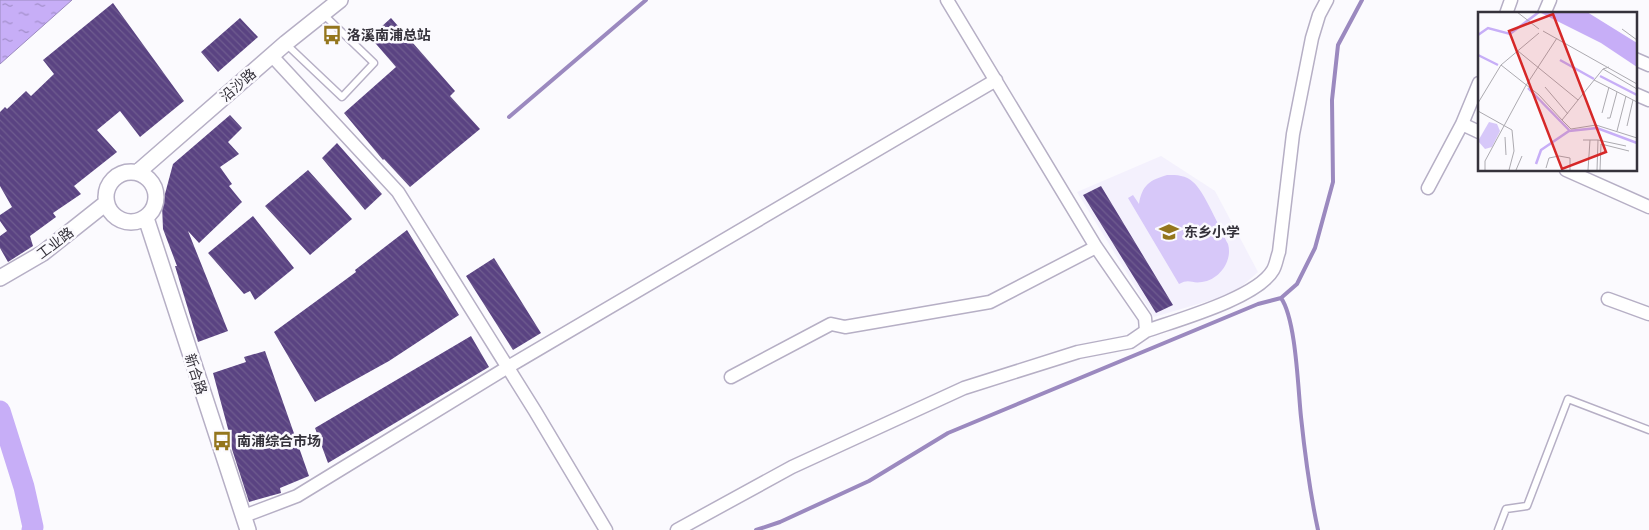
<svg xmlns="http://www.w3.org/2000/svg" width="1649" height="530" viewBox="0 0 1649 530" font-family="'PT Sans','Noto Sans SC',sans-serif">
  <defs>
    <pattern id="water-ripples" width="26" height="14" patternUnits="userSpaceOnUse" patternTransform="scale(1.25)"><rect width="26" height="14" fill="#c7aef7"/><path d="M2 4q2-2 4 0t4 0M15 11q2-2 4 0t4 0" fill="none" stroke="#a28ec9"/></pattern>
    <pattern id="building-back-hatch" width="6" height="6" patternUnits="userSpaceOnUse" patternTransform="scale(1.25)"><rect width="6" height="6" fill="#5a4382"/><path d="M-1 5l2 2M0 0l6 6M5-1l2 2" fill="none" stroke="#6f5c8f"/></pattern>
  </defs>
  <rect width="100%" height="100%" fill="#fbfafe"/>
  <!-- built -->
  <path fill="#f4f1fd" d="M1161 156 1215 191 1258 272 1242 286 1225 296 1154 317 1077 192Z"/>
  <!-- park -->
  <path fill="#d7c8f9" d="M1167 175C1177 175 1186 175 1193 182 1203 189 1221 231 1228 244 1233 261 1219 280 1202 282 1191 284 1190 278 1179 284L1128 198 1133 195 1139 204C1142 185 1150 180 1167 175Z"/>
  <!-- water -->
  <path fill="url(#water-ripples)" stroke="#9b89bf" d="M0 0H72L0 64Z"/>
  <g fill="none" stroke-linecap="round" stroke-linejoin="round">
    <!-- stream -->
    <path stroke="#9b89bf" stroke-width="4" d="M509 117 646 0
      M756 530 780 522 869 481 948 433 1258 304 1281 298
      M1318 530C1310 493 1305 455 1301 417 1298 389 1296 319 1281 298L1297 284 1315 248 1333 182 1332 100 1338 45 1362 0"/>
    <!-- river -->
    <path stroke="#c7aef7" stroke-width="21" d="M0 411 24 487 33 527 32 530"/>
  </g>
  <!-- building -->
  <path fill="url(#building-back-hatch)" d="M113 3 184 101 140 137 120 111 97 130 117 152 74 186 81 194 53 213 56 217 30 236 33 246 8 262 0 248V236L7 231 0 221V215L12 207 0 186V112L5 107 7 109 26 91 31 96 54 74 43 60Z
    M240 18 258 37 218 72 201 52Z
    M391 18 455 91 450 96 480 129 410 187 384 159 383 160 344 113 396 67 370 37Z
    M230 115 242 128 228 142 239 154 220 167 232 184 229 186 242 202 199 243 188 231 228 331 198 342 175 266H177L163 229 162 205 173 164Z
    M337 143 382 194 365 210 322 158Z
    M308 170 352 219 310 255 265 206Z
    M1101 186 1173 305 1156 313 1083 195Z
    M253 216 294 268 255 300 250 291 244 294 208 253Z
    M407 230 459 315 389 361 315 402 274 332 356 272 355 270Z
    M494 258 541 333 513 350 466 276Z
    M471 336 489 367 328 463 315 428Z
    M265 351 309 476 280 488 281 493 249 502 229 440H231L213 373 246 362 244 357Z"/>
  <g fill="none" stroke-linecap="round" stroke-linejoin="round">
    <defs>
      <path id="service" d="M286 44 342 97 374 63 323 14
        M1498 530 1506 509 1527 506 1568 399 1649 430"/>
      <path id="minor" d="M1506 14 1511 0
        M1544 14 1550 0
        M272 56 398 192 535 411 606 530
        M1635 59 1649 65
        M1635 94 1649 100
        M1462 124 1479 132
        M1566 170 1649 207
        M1428 188 1462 124 1479 83
        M1608 299 1649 314
        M1146 331C1177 320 1257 298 1273 270 1276 265 1277 257 1279 252L1293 134 1312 38 1319 15 1327 0
        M731 377 831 324 845 327 990 302 1096 247
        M244 516 297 496 508 367 996 80
        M677 530 792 467 964 388 1078 352 1130 342 1146 331 1145 318 1096 247 947 0"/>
      <path id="tertiary" d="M106 197a25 25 0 1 1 50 0a25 25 0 1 1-50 0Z
        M138 172 286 43 340 0
        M146 218 248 530
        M0 278 43 253 106 203"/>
    </defs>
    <!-- service casing -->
    <use href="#service" stroke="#b6afc5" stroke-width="9"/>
    <!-- minor casing -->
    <use href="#minor" stroke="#b6afc5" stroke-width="15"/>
    <!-- tertiary casing -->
    <use href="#tertiary" stroke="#b6afc5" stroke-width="18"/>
    <!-- service -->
    <use href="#service" stroke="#fff" stroke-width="6"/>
    <!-- minor -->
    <use href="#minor" stroke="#fff" stroke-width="12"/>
    <!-- tertiary -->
    <use href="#tertiary" stroke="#fff" stroke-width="15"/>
  </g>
  <!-- icons -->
  <defs>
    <symbol id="bus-bare" viewBox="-9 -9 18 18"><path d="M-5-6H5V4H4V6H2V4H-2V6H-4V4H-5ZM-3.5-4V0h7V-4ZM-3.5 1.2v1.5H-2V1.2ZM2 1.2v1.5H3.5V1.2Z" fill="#94761d" stroke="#fbfafe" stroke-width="2.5" paint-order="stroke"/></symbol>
    <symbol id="school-bare" viewBox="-9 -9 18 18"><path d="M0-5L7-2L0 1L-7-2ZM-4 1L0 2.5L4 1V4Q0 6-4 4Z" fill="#94761d" stroke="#fbfafe" stroke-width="2.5" paint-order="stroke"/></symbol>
  </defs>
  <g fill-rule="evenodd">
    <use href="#bus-bare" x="318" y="21" width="28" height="28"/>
    <use href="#school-bare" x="1155" y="218" width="28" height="28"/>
    <use href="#bus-bare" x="208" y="427" width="28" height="28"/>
  </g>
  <g text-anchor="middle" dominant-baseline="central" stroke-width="5" stroke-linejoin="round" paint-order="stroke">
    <!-- poi labels -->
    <g font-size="14" font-weight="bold" fill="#35323b" stroke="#fbfafe" text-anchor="start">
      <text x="347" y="35">洛溪南浦总站</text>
      <text x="1184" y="232">东乡小学</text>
      <text x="237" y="441">南浦综合市场</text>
    </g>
    <!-- street labels -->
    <g font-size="14" fill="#35323b" stroke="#fbfafe">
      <text transform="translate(238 85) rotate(-41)">沿沙路</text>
      <text transform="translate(55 243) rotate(-37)">工业路</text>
      <text transform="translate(196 374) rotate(72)">新合路</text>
    </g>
  </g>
  <!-- overview -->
  <g transform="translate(1478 12)">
    <rect width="159" height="159" fill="#fbfafe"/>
    <path d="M11 110 19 112 22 119 14 135 7 137 0 129Z" fill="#d7c8f9"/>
    <path d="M61 0H109L159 31V55L123 31Z" fill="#c7aef7"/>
    <path fill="none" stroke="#c7aef7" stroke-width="2.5" d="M0 23 10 16 32 22 61 0M0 43 20 53M82 48 116 67M122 64 159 83M50 76 91 118M58 152 63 138 91 119 119 116 159 131"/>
    <path fill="none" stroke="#acaab0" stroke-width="1" d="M39 0 61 17M144 17 159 28M65 19 159 72M40 39 100 88M23 53 61 83 84 108 125 57 131 55M125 57 159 77M116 68 159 90M67 75 90 102M0 91 23 53 61 21M0 99 34 118 36 139 31 158M124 101 131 75M129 106H132L139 80M84 108 93 117 118 113 159 126M149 114 155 88M139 119 148 84M27 125 28 143M105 128H120L119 158M120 128 148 134M68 156 71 146 81 144 92 146V158M7 158V149L47 75 79 26M38 158 44 144M110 158 112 128M122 158 123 132 151 139"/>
    <path fill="#d62828" fill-opacity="0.15" stroke="#d62828" stroke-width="2.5" d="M75 2 128 140 84 157 31 19Z"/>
    <rect width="159" height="159" fill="none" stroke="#35323b" stroke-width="2.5"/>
  </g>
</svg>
